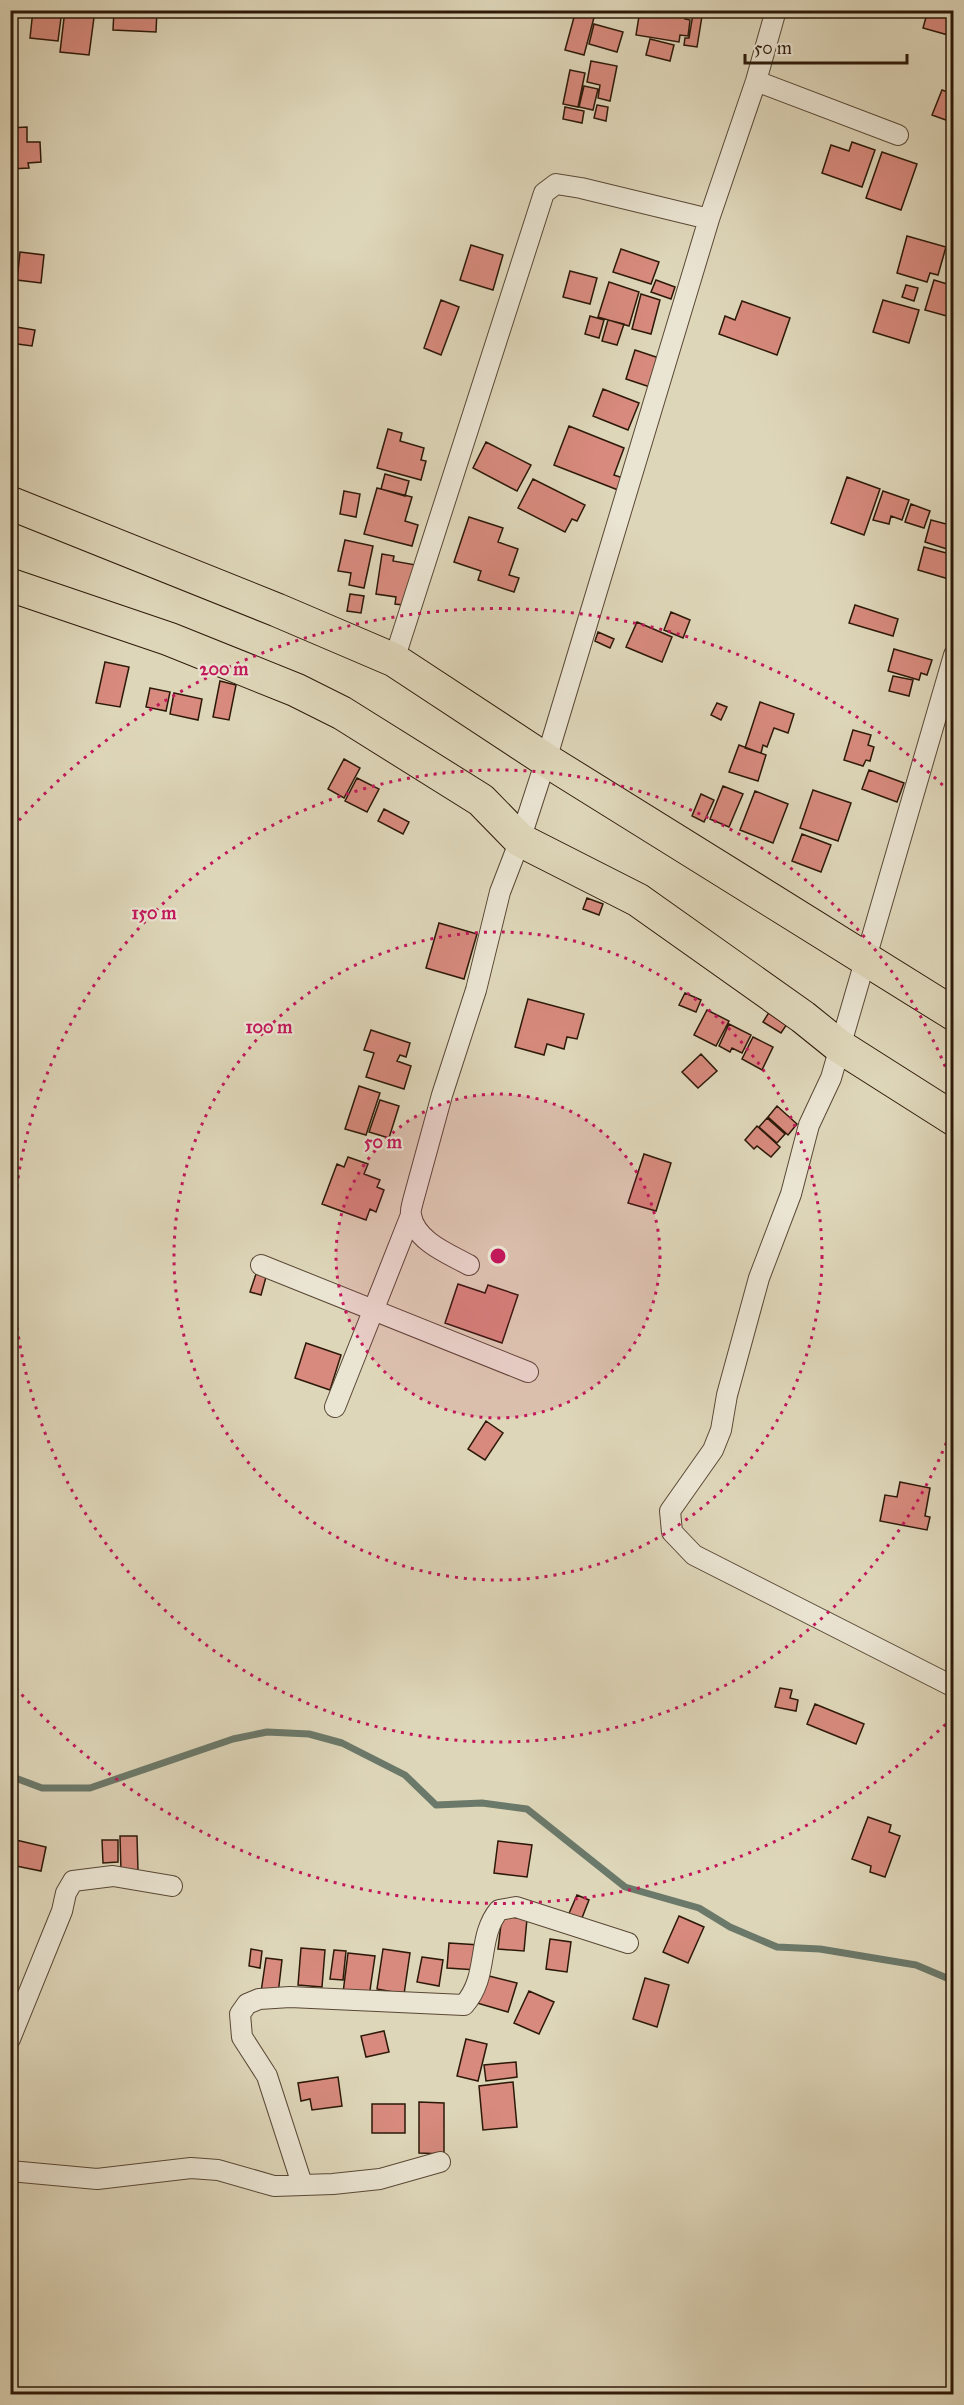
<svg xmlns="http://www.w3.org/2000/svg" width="964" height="2405" viewBox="0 0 964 2405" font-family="'IM FELL Great Primer',serif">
  <rect width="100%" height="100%" fill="#ded6b9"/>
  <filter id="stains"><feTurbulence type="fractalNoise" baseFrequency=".00333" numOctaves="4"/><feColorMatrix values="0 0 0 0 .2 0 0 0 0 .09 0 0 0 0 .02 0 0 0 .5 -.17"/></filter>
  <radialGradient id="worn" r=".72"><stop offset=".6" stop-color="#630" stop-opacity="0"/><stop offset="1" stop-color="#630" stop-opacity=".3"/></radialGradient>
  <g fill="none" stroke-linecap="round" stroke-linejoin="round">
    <!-- stream -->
    <path stroke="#6b796a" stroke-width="7" d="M10 1776 42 1788H90L233 1739 267 1732 309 1734 342 1743 405 1775 436 1805 482 1803 527 1809 625 1887 699 1908 730 1927 777 1947 820 1949 916 1965 954 1981"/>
  </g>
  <!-- building -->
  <path fill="#d78a7d" stroke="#2d1909" stroke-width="1.5" d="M33 10H62L58 41 30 38Z
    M65 10H95L89 55 60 52Z
    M114 10H157L156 32 113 30Z
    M576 10H596L584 55 565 50Z
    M640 10H686L685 19 690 20 688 36 680 35 679 42 636 35Z
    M928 10H954L948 35 923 28Z
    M693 14 702 16 697 47 684 45 685 38H689Z
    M594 24 623 32 617 52 589 44Z
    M650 39 674 45 670 61 646 55Z
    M591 61 617 66 610 101 598 98 600 85 587 82Z
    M570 70 585 73 578 107 563 104Z
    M584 86 598 89 593 110 579 107Z
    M942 90 954 94V123L932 115Z
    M597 105 608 107 606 121 594 118Z
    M565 107 584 111 582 123 563 119Z
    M27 127V142H40L41 162 28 163 29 168 10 169V128Z
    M852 142 875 150 862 187 822 173 831 145 849 151Z
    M882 152 917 164 901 210 866 198Z
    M907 236 946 247 938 275 930 273 927 282 897 273Z
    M471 245 503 255 493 290 460 280Z
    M621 249 659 262 651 284 613 272Z
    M20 252 44 255 41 283 17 280Z
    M570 271 597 278 590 304 563 297Z
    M656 280 675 287 671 299 651 292Z
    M934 280 954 286V318L925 310Z
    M609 282 639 292 629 326 598 317Z
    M906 285 918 288 914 301 902 297Z
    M641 294 660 300 651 334 632 329Z
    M441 300 459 307 441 355 424 348Z
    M883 300 919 310 909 343 873 332Z
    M742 301 790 318 777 355 719 334 725 316 735 320Z
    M590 316 604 320 599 338 585 334Z
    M608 320 624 324 617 345 602 341Z
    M10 326 35 330 32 346 10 343Z
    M635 350 659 358 650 387 626 379Z
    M603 389 639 403 628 430 593 416Z
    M569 426 624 448 614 475 623 478 618 490 554 465Z
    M388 429 402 433 400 441 424 448 421 460 426 461 421 480 377 468Z
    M486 442 531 465 517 491 473 468Z
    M385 474 409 481 405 496 381 489Z
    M847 477 880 489 864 535 831 523Z
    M533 479 585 505 577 521 572 519 565 532 518 508Z
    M377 488 412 497 405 521 418 525 412 546 364 534Z
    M344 491 360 494 356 517 340 514Z
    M883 491 909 500 902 520 891 516 889 524 873 520Z
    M911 504 930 511 924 528 905 522Z
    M469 517 503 528 498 542 518 549 509 575 519 578 514 592 478 580 481 571 454 562Z
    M931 520 954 526 953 551 925 542Z
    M345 540 373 546 364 588 349 585 351 573 338 571Z
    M924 547 954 555 952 580 918 570Z
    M382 554 394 556 393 561 416 565 411 606 395 604 396 597 376 594Z
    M350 594 364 596 361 613 347 611Z
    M855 605 898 619 893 636 849 623Z
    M671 612 690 620 683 638 664 630Z
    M637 622 672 637 662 662 626 647Z
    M598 632 614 639 610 648 595 641Z
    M894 649 932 660 927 675 921 673 919 680 888 671Z
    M105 662 129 667 120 707 96 703Z
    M893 676 913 680 909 696 889 691Z
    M220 681 236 685 229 720 213 717Z
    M150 688 170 692 166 711 146 707Z
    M174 693 202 699 198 720 170 714Z
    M760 702 794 714 788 733 774 728 767 747 763 745 761 753 745 748Z
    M717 703 727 707 721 720 711 715Z
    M853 730 871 735 868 745 874 747 870 761 866 760 863 766 844 760Z
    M739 745 766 755 758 781 729 772Z
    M344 759 360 768 344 798 328 789Z
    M869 770 904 783 897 802 862 789Z
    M357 778 379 789 367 812 345 801Z
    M723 786 743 794 729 827 710 819Z
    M813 790 851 803 838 841 800 828Z
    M755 791 788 804 773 843 740 830Z
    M701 794 714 800 704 822 692 816Z
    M384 809 409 822 403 834 378 821Z
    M802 834 831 845 821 872 792 861Z
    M587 898 603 904 599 915 583 909Z
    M439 923 477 934 464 979 426 968Z
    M685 993 701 1000 696 1012 679 1005Z
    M528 999 584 1014 577 1039 567 1037 564 1049 547 1044 544 1055 515 1047Z
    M773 1006 791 1018 781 1033 763 1022Z
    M707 1010 729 1021 716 1046 694 1035Z
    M729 1024 751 1035 742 1053 732 1048 730 1052 719 1046Z
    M371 1030 410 1043 406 1057 400 1055 397 1061 411 1066 404 1089 366 1077 374 1053 364 1050Z
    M753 1037 773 1047 762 1070 742 1059Z
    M701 1054 717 1071 698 1088 682 1072Z
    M359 1086 380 1093 366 1135 345 1129Z
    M380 1100 399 1106 389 1138 369 1132Z
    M777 1106 797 1124 788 1135 768 1117Z
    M767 1118 785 1134 777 1143 759 1127Z
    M757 1126 780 1147 771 1157 757 1146 754 1149 745 1140Z
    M644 1154 671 1163 656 1211 628 1203Z
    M348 1157 368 1164 364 1174 380 1180 377 1187 384 1190 376 1212 370 1209 366 1220 322 1204 337 1164 344 1167Z
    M256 1274 266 1277 261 1295 250 1292Z
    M458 1284 485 1293 488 1285 518 1295 502 1343 445 1323Z
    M306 1343 341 1355 330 1390 295 1378Z
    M486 1421 503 1433 485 1460 468 1449Z
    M900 1482 930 1488 925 1516 930 1517 927 1530 880 1521 885 1495 897 1497Z
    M780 1688 792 1690 790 1698 798 1700 796 1711 775 1707Z
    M815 1704 864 1724 856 1744 807 1724Z
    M868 1817 891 1825 889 1832 900 1836 885 1877 870 1872 871 1866 852 1859Z
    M120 1836H137L138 1871H121Z
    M16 1840 46 1847 41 1871 11 1865Z
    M102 1840H118V1862L103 1863Z
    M498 1841 532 1845 527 1877 494 1873Z
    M577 1895 589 1900 580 1923 567 1918Z
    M954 1901V1923L948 1922Z
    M502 1916 527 1919 524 1951 498 1949Z
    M679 1916 704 1927 688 1963 663 1952Z
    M550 1939 571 1942 567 1972 546 1969Z
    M449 1943 480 1945 477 1970 447 1968Z
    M301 1948 325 1950 322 1987 298 1985Z
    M251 1949 262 1951 260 1968 249 1966Z
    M383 1949 410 1953 404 1994 377 1989Z
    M334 1950 346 1951 343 1980 330 1979Z
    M348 1953 375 1956 369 1997 343 1993Z
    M422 1957 443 1960 439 1986 417 1982Z
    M266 1958 282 1960 278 1994 261 1992Z
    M485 1975 517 1983 508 2012 477 2003Z
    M645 1978 669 1985 657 2027 633 2019Z
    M529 1991 554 2002 539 2034 514 2023Z
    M384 2031 389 2052 366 2057 361 2036Z
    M466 2039 487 2044 478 2081 457 2076Z
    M516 2062 517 2077 486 2081 484 2065Z
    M338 2077 342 2106 312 2110 310 2099 301 2101 298 2083Z
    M513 2082 517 2127 483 2130 479 2086Z
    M10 2097 14 2098 11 2128H10Z
    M419 2102 444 2103V2154L419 2153Z
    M372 2104H405V2133H372Z"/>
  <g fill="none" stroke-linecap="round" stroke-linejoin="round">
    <defs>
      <path id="street" d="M756 81 898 135
        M954 655 831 1078 809 1125 791 1194 759 1278 727 1395 721 1430 713 1450 670 1511 672 1532 694 1555 954 1687
        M394 660 544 193 556 184 581 188 709 219
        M261 1265 528 1372
        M469 1265C449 1254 415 1241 411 1215 410 1211 412 1205 413 1201L442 1095 476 990 500 892 520 840 546 760 709 219 756 81 776 10
        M335 1407 411 1215
        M10 2039 62 1911 66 1893 73 1881 113 1876 172 1886
        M10 2171 97 2179 191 2168 218 2170 274 2186 333 2184 380 2179 440 2162
        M302 2184 267 2076 242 2037 240 2014 247 2004 259 1999 290 1997 464 2005C490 1976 476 1938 499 1910L516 1907 628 1943"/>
      <path id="highway" d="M10 503 277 610 394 660 546 760 954 1014
        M10 585 169 639 296 690 342 713 481 800 520 840 638 900 803 1017 839 1046 954 1119"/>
    </defs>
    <!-- street casing -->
    <use href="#street" stroke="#594835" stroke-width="22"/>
    <!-- highway casing -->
    <use href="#highway" stroke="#2d1909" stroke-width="35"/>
    <!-- street -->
    <use href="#street" stroke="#eae4d2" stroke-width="20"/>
    <!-- highway -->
    <use href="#highway" stroke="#ded6b9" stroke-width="33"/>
  </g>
  <!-- distance rings -->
  <circle cx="498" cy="1256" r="162" fill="#c2185b" fill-opacity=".12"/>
  <g fill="none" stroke="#c2185b" stroke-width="3" stroke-dasharray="3 6">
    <circle cx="498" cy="1256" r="162"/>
    <circle cx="498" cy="1256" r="324"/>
    <path d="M953 1426A486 486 0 1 1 953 1086"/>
    <path d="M952 1718A648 648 0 0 1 13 1685M13 827A648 648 0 0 1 952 794"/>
  </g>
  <circle cx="498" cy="1256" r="9" fill="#c2185b" stroke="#eae4d2" stroke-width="3"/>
  <g font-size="18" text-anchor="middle" font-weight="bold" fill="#c2185b" stroke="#eae4d2" stroke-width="4.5" stroke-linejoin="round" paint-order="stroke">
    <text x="224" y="675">200 m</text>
    <text x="154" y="919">150 m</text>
    <text x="269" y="1033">100 m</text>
    <text x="383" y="1148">50 m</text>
  </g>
  <!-- margin -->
  <rect width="964" height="2405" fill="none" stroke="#ded6b9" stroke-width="36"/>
  <rect x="12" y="12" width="940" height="2381" fill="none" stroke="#2d1909" stroke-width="3"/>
  <rect x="18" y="18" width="928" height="2369" fill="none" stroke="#2d1909" stroke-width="1.5"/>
  <!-- scale -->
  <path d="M745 54v9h162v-9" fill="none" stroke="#2d1909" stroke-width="3"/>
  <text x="754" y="54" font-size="18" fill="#2d1909" stroke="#eae4d2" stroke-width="4.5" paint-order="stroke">50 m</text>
  <rect width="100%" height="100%" filter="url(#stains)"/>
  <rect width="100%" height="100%" fill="url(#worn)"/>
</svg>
